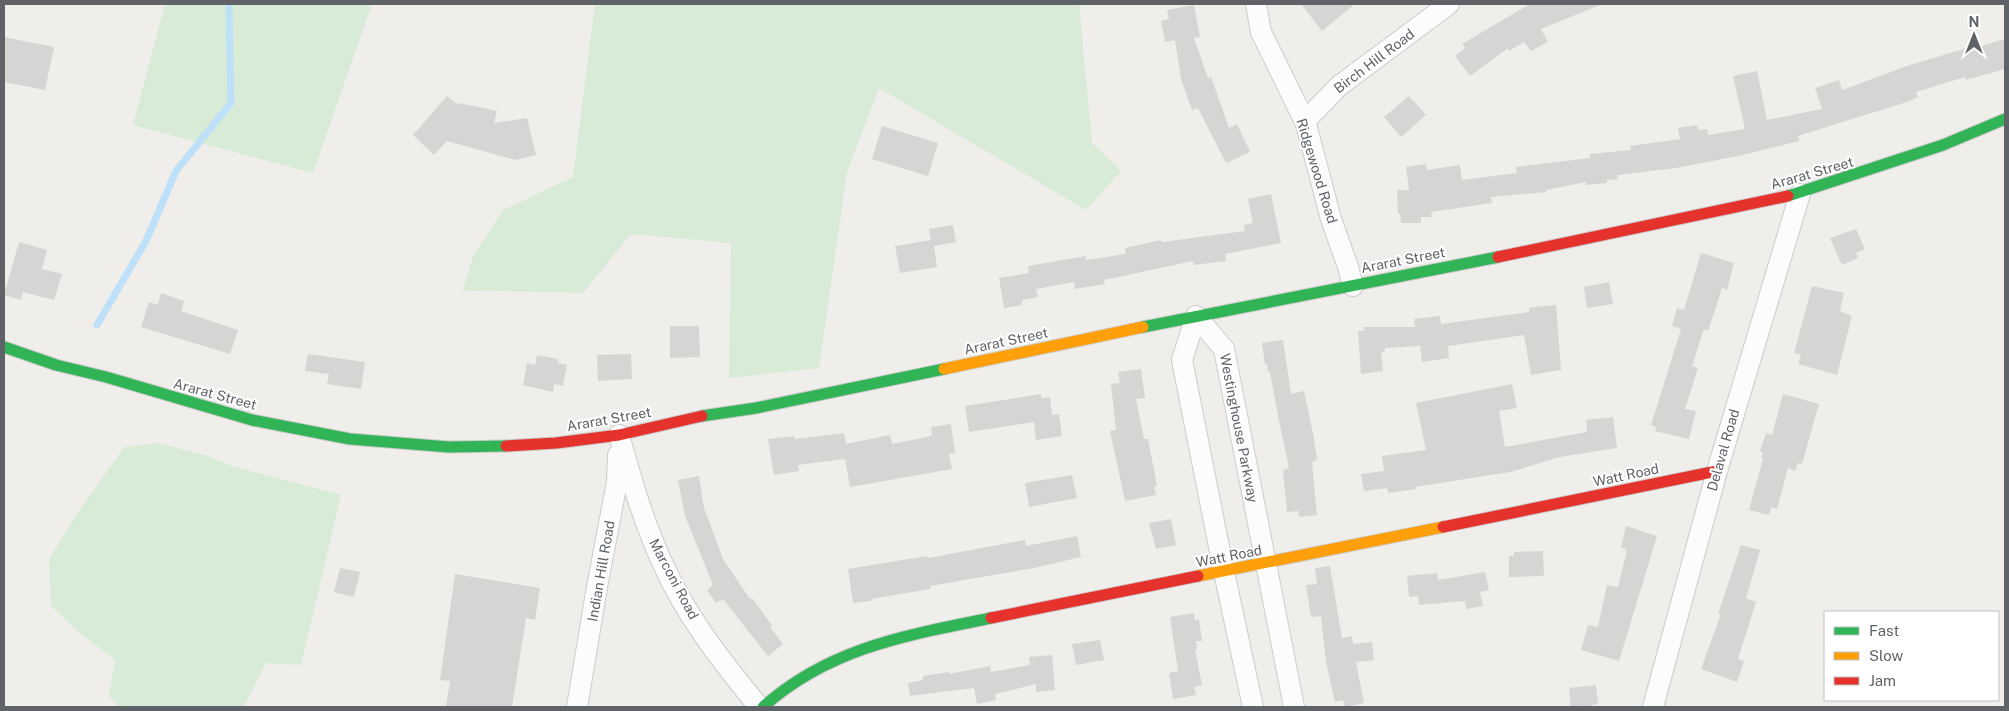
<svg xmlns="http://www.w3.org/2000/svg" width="2009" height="711" viewBox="0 0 2009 711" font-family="'Public Sans',sans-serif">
  <rect width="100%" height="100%" fill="#efeeea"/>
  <!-- green -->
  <path fill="#d8ebd6" d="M165 4H372L313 173 133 125Z
    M595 4H1079L1092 143 1121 171 1086 210 879 88 847 172 819 368 729 378 731 243 631 234 583 293 463 290 473 256 503 210 573 177Z
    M158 443 208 456 232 466 341 495 301 665 266 663 244 707H120L109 696 115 660 75 629 51 606 49 559 77 514 124 447Z"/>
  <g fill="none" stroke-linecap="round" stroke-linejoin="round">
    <!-- stream -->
    <path stroke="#bfe0f9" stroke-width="7" d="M97 325 146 241 176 171 231 103 229 4"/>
  </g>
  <!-- building -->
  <path fill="#d6d5d3" d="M1301 4H1355L1322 31Z
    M1530 4H1602L1541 29 1548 42 1531 51 1524 42 1509 51 1508 48 1470 76 1455 56 1465 48 1462 44Z
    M1194 5 1200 37 1194 38 1208 78 1211 77 1229 128 1237 124 1250 152 1226 163 1198 108 1192 110 1181 79 1175 40 1165 42 1161 21 1169 19 1167 10Z
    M4 37 54 47 45 90 4 82Z
    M2005 39V69L1966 80 1965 77 1916 92 1918 97 1907 102 1798 136 1799 141 1738 156 1676 168 1617 175 1618 179 1607 180V183L1586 185V182L1546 190V192L1491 197 1492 203 1431 212 1432 217H1421V223H1401L1400 214H1398L1397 190H1409L1406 167 1426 164 1427 170 1460 165 1462 180 1517 173 1516 167 1590 158V154L1631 150 1630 146 1680 139 1678 128 1697 125 1698 130 1707 129 1708 135 1745 129 1733 76 1757 71 1767 120 1822 109 1815 88 1839 80 1842 90 1907 66 1970 47V49Z
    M447 96 458 105 459 103 497 111 494 123 527 118 536 155 515 160 447 141 434 155 413 135Z
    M1409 96 1426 115 1401 137 1384 117Z
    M882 126 938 143 928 176 872 159Z
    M1271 194 1281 243 1225 254 1226 261 1194 265 1193 261 1104 280 1105 284 1075 289 1074 282 1036 289 1038 297 1022 300V305L1004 308 999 278 1029 273 1028 266 1086 256V260L1126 254 1125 248 1161 240 1162 242 1245 231 1244 225 1253 223 1248 199Z
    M953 225 956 242 934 246 937 267 900 273 895 246 931 240 929 229Z
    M1856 229 1865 249 1856 253 1858 258 1842 265 1830 238Z
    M19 242 47 250 42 269 62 274 54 300 23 292 21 300 4 295Z
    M1701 253 1734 263 1727 290 1722 288 1708 331 1704 329 1692 366 1698 368 1685 409 1696 411 1689 439 1655 431 1656 427 1651 425 1681 329 1672 326 1677 308 1684 310Z
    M1609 282 1613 304 1587 308 1584 287Z
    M1812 286 1844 293 1840 311 1852 316 1837 375 1798 364 1801 355 1794 353Z
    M161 293 184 301 181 311 238 330 230 354 141 327 149 302 158 305Z
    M1556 305 1561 370 1531 375 1524 335 1448 346 1449 358 1422 362 1420 346 1385 348V351L1381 352 1383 371 1361 374 1358 331H1364L1363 327H1415L1414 319 1440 316 1441 324 1529 312V308L1534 307Z
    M670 326H699L700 357 670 358Z
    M1283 340 1291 394 1304 391 1313 433 1317 460 1312 462 1317 515 1299 517 1298 511 1287 512 1283 470 1289 468 1278 416 1270 372H1268L1267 364H1265L1262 343Z
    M308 354 365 362 361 389 327 384 329 374 305 371Z
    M631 354 632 379 598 381 597 355Z
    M537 355 558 359V363L567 365 563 386 554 384 553 392 523 385 527 363 535 365Z
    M1141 369 1145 398 1136 399 1144 439H1148L1157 486 1154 487 1156 495 1125 501 1110 431 1116 430 1111 384 1120 383 1118 372Z
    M1512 384 1517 408 1499 411 1505 447 1587 432 1586 420 1613 417 1617 448 1560 457 1510 472 1415 487 1416 489 1388 493 1387 488 1364 491 1361 474 1384 471 1382 456 1426 450 1416 403Z
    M1041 394V398L1050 397 1052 415 1059 414 1062 436 1036 440 1034 422 969 432 965 406Z
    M1783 394 1819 404 1802 464 1798 463 1795 471 1788 468 1777 509 1771 507 1769 515 1749 510 1763 459 1761 458 1763 453 1760 451 1766 433 1772 435Z
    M951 424 955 453 949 454 952 469 850 487 845 459 798 465 799 471 774 475 768 439 794 436 795 439 844 433 846 444 890 435 892 444 927 437 932 435 931 427Z
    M1072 475 1077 498 1029 507 1025 483Z
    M699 476 704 508 723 559 750 599 752 598 772 625 770 627 783 644 768 656 723 599 716 603 707 590 713 585 685 516 678 480Z
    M1171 519 1176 545 1156 549 1149 523Z
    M1626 526 1657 536 1619 661 1581 650 1588 625 1598 627 1607 585 1618 587 1626 554V549L1621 548Z
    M1077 536 1081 557 1034 568 930 586V589L871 599V601L853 603 848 569 927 556 928 558 1025 540 1026 546Z
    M1741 545 1760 550 1746 598 1756 602 1738 659 1744 661 1737 682 1701 669 1721 614H1718Z
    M1543 551 1544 576 1509 577V556H1514V552Z
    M1330 566 1342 638 1352 636 1353 644 1372 642 1374 660 1356 662 1364 703 1345 707 1343 700 1335 702 1326 662 1321 616 1311 617 1306 585 1317 584 1315 568Z
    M340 568 360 572 354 597 334 592Z
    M1485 572 1489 590 1480 592 1483 606 1466 609 1465 601 1419 605 1418 596 1409 597 1407 576 1437 573 1438 580Z
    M455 574 540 588 535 620 526 618 512 707H446L450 681 440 680Z
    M1194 613 1195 620 1199 619 1202 641H1196L1197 649H1195L1202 685 1194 687 1196 695 1173 699 1169 673 1178 671 1170 617Z
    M1100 640 1104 660 1076 665 1072 644Z
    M1052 655 1055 690 1036 692V684L995 694 996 700 977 704 974 688 910 696 908 683 923 680V676L949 672V674L990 666 991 672 1030 665 1029 657Z
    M1596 685 1598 704 1591 705V707H1571L1569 688Z"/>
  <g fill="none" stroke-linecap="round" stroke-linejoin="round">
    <defs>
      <path id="street" d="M1256 4 1261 32 1306 124 1331 219 1348 267 1353 286
        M1306 124 1305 121 1339 86 1449 4
        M1196 316 1224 349 1294 707
        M1196 316 1182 360 1224 572 1253 707
        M619 435C631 478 643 521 662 562 685 615 723 663 759 707
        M577 707 597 587 617 482 618 455
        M1653 707 1717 471 1800 194"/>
      <path id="fast" d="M1788 196 1943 145 2005 119
        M1143 327 1498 257
        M4 347 56 365 106 377 252 420 350 439 449 447 506 446
        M702 416 756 408 944 369
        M763 707C829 648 907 635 991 618"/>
      <path id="slow" d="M944 369 1143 327
        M1198 576 1443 527"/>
      <path id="jam" d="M1498 257 1788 196
        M506 446 556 443 619 435 702 416
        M1443 527 1717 471
        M991 618 1198 576"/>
    </defs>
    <!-- street casing -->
    <use href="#street" stroke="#cbcccc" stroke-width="22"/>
    <!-- fast casing -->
    <use href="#fast" stroke="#cacacb" stroke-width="13"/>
    <!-- slow casing -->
    <use href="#slow" stroke="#cacacb" stroke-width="13"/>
    <!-- jam casing -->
    <use href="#jam" stroke="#cacacb" stroke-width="13"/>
    <!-- street -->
    <use href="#street" stroke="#fdfcfc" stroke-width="20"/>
    <!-- fast -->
    <use href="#fast" stroke="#30b455" stroke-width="11"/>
    <!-- slow -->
    <use href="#slow" stroke="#ff9f0a" stroke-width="11"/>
    <!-- jam -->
    <use href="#jam" stroke="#e5322d" stroke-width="11"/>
  </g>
  <g text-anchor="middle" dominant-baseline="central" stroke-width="4" stroke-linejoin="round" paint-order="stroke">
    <!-- street labels -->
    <g font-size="14" fill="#5f6368" stroke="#fff">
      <text transform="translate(1374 61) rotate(-37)">Birch Hill Road</text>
      <text transform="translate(1317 171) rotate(73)">Ridgewood Road</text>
      <text transform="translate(1812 173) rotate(-16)">Ararat Street</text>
      <text transform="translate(1403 260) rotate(-11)">Ararat Street</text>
      <text transform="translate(1006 341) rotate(-12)">Ararat Street</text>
      <text transform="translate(215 394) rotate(15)">Ararat Street</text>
      <text transform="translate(609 419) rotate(-10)">Ararat Street</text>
      <text transform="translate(1239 428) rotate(79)">Westinghouse Parkway</text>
      <text transform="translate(1723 450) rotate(-74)">Delaval Road</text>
      <text transform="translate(1626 475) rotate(-12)">Watt Road</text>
      <text transform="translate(1229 556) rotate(-11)">Watt Road</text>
      <text transform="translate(601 571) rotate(-80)">Indian Hill Road</text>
      <text transform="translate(674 579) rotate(62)">Marconi Road</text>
    </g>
  </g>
  <!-- border -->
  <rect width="2009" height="711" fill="none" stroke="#5f6368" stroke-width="10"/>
  <!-- legend -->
  <rect x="1824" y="611" width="175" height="90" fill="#ffffff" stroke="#bfc1c3"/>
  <rect x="1834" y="627" width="25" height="8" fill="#30b455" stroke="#bfc1c3"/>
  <text x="1869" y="636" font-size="15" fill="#5f6368">Fast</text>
  <rect x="1834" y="652" width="25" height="8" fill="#ff9f0a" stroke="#bfc1c3"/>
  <text x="1869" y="661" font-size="15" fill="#5f6368">Slow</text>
  <rect x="1834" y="677" width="25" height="8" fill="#e5322d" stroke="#bfc1c3"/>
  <text x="1869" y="686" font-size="15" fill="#5f6368">Jam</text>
  <!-- north arrow -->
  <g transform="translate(1974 35)" stroke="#ffffff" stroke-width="4" paint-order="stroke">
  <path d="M0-4L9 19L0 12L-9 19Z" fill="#5f6368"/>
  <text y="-8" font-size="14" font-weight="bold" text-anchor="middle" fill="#5f6368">N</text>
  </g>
</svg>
